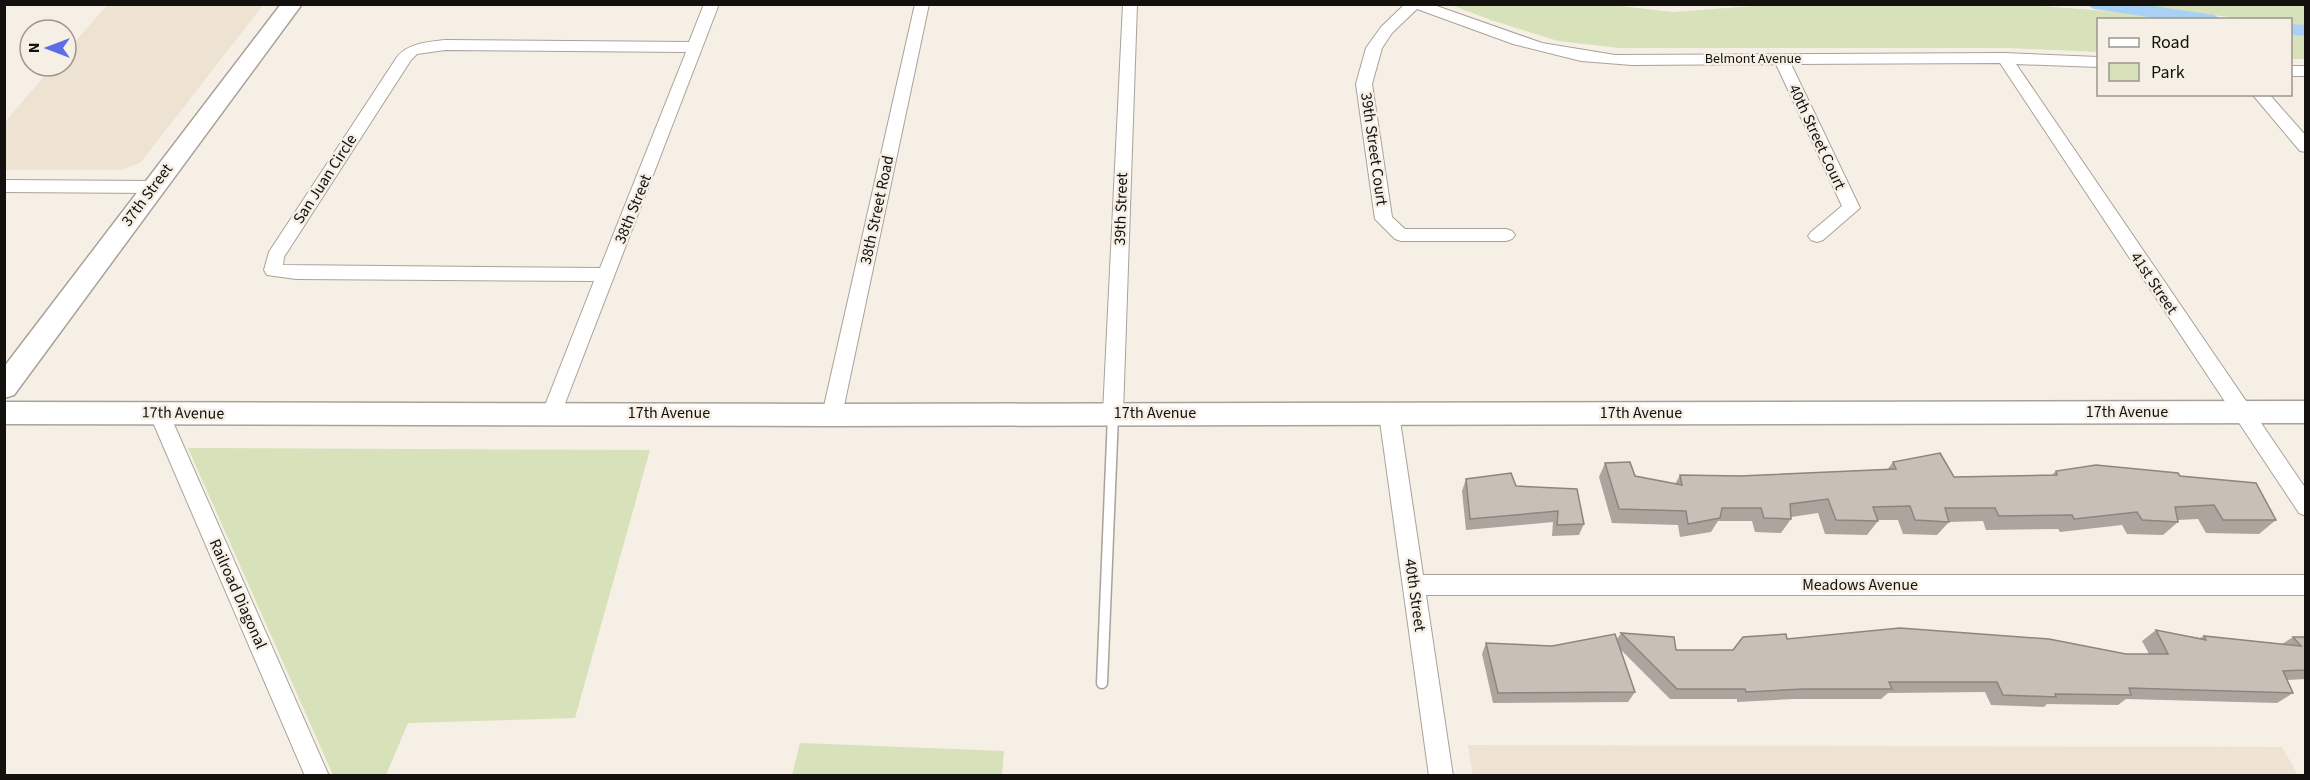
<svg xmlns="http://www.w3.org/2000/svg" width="2310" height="780" viewBox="0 0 2310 780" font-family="'Source Sans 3',sans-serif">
  <rect width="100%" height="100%" fill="#f6efe5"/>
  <!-- built -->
  <path fill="#eee2d2" d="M108 4 263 5 141 162 122 170H5V122L53 66H66V52Z
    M1468 745 2282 747 2298 775 1473 776Z"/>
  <!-- green -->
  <path fill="#d7e1ba" d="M1602 4 1673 12 1779 4H2015L2106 11 2178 19 2098 20V52L2008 48H1620L1558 41 1491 20 1451 5Z
    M2116 5H2305V26L2291 24 2290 20 2250 19Z
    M2291 33 2305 35V59H2291Z
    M188 448 650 450 575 718 408 723 386 775H333Z
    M800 743 1004 751 1002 775H792Z"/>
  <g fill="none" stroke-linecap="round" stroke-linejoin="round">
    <!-- canal -->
    <path fill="#a9d1f6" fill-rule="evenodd" d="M2085 4H2139L2214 15 2223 20H2169L2094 9Z
      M2290 24 2306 25V36L2290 35Z"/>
    <defs>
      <path id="lane" d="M1102 683 1113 415"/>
      <path id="street" d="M704 4H719L559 419 552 421 545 419 542 413 594 281 296 279 267 275 264 270 269 252 397 57C408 43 428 42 445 40L689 42ZM445 50 686 52 600 268 283 265 284 257 411 60 417 54Z
        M915 4H929L842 415 839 421 832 423 825 421 822 415Z
        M1123 4H1137L1123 413 1120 419 1113 421 1106 419 1103 413Z
        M1405 4H1431L1542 43 1615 55 2004 53 2098 57V67L2016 64 2306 489V516L2299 513 2000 63 1791 64 1860 208 1823 240 1817 242 1811 240 1808 236 1811 232 1842 206 1776 64 1632 65 1581 61 1513 44 1417 9 1392 33 1382 48 1372 84 1392 217 1405 229H1506L1512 231 1515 235 1512 239 1506 241H1401L1395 239 1375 219 1356 84 1366 48 1381 27Z
        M2290 66H2306V76H2290Z
        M2252 94H2269L2306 136V152L2300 151Z
        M4 180 153 181 159 183 161 187 159 191 153 193 4 192Z
        M159 405 166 407 169 413 329 776H305L149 413 152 407Z
        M1389 406 1396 408 1399 414 1423 575H2306V595H1426L1453 776H1429L1379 414 1382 408Z"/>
      <path id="secondary" d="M281 4H302L14 395 4 398V367Z
        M2306 401V423L832 426 4 424V402L832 404Z"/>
    </defs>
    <!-- lane casing -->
    <use href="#lane" stroke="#aaa29a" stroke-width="13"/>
    <!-- street casing -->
    <use href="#street" stroke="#aaa29a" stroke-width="2"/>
    <!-- secondary casing -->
    <use href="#secondary" stroke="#aaa29a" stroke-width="3"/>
    <!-- lane -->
    <use href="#lane" stroke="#fff" stroke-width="10"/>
    <!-- street -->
    <use href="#street" fill="#fff" fill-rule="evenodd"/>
    <!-- secondary -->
    <use href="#secondary" fill="#fff" fill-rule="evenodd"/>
  </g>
  <!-- wall -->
  <path fill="#aba59d" d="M1893 462 1954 477 2052 475 2056 471 2180 476 2276 520 2259 534 2206 533 2198 519 2178 520V522L2163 535 2127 534 2122 525 2060 532 2058 529 1986 530 1983 521 1949 522 1937 535 1903 534 1898 520H1877L1878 521 1867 535 1825 534 1818 513 1791 517V519L1781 533 1755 532 1752 521H1718L1711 532 1680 537 1678 525 1612 523 1599 477 1605 463 1635 476 1675 484 1680 475 1740 476 1887 470Z
    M1466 479 1516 486 1584 524 1579 535 1552 536 1553 522 1466 530 1462 491Z
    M2156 630 2200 638 2204 636 2282 644 2293 637H2306V679L2287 680 2293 693 2277 703 2126 699 2118 705 2047 704 2044 707 1991 705 1985 692 1888 693 1881 699H1794L1737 702V699H1670L1621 650 1635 692 1628 702 1493 703 1482 654 1486 643 1552 646 1617 639 1621 633 1676 650H1733L1743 637 2126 654H2149L2142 641Z"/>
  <!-- building -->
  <path fill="#c7c0b7" stroke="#8b8680" stroke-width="1.5" d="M1940 453 1954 477 2057 475 2056 471 2096 465 2178 473 2180 476 2256 483 2276 520H2223L2214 505 2175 507 2178 522 2142 520 2137 512 2074 519 2072 515 1999 516 1995 508H1945L1949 522 1915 520 1910 506 1873 507 1878 521 1836 520 1828 499 1790 504 1791 519 1764 518 1761 508H1722L1720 518 1688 524 1686 511 1619 509 1605 463 1630 462 1635 476 1682 485 1680 475 1740 476 1896 469 1893 462Z
    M1511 473 1516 486 1577 489 1584 524 1557 525 1558 511 1470 519 1466 479Z
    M1900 628 2049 639 2126 654H2168L2156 630 2206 640 2204 636 2301 646 2293 637H2306V670L2283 671 2293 693 2129 688 2131 695 2055 694 2056 697 2003 695 1997 682H1889L1892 689H1803L1746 692 1745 689H1677L1621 633 1674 637 1676 650H1733L1743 637 1786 634 1787 639Z
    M1615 634 1635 692 1498 693 1486 643 1552 646Z"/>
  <g text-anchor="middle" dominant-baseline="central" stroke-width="5" stroke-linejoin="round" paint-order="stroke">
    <!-- far-street labels -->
    <g font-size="14" fill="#13110e" stroke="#f6efe5">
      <text x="1753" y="59">Belmont Avenue</text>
    </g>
    <!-- street labels -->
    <g font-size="16" fill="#13110e" stroke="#f6efe5">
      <text transform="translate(1817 137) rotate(65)">40th Street Court</text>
      <text transform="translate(1374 149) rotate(82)">39th Street Court</text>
      <text transform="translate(325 179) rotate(-57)">San Juan Circle</text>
      <text transform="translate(147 195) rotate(-53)">37th Street</text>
      <text transform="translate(633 209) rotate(-68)">38th Street</text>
      <text transform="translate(1121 209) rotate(-88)">39th Street</text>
      <text transform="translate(877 210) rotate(-78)">38th Street Road</text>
      <text transform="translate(2154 283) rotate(56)">41st Street</text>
      <text x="2127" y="412">17th Avenue</text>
      <text transform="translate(183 413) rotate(1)">17th Avenue</text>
      <text x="669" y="413">17th Avenue</text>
      <text x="1155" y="413">17th Avenue</text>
      <text x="1641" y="413">17th Avenue</text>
      <text x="1860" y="585">Meadows Avenue</text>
      <text transform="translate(238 594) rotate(66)">Railroad Diagonal</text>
      <text transform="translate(1415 595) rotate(82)">40th Street</text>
    </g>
  </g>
  <!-- border -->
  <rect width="2310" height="780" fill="none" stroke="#13110e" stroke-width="12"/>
  <!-- legend -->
  <rect x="2097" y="18" width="195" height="78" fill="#f6efe5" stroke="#9b968f" stroke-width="1.5"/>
  <rect x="2109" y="38" width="30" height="9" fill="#ffffff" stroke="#9b968f" stroke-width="1.5"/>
  <text x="2151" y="48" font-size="18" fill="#13110e">Road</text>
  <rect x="2109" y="63" width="30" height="18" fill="#d7e1ba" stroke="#9b968f" stroke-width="1.5"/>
  <text x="2151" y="78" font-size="18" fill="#13110e">Park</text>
  <!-- north arrow -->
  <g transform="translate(48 48) rotate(270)"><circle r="28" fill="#f6efe5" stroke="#9b968f" stroke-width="1.5"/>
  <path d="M0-4.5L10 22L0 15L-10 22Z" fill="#5b6ee5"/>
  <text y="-9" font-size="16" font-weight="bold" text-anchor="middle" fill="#13110e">N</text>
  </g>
</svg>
